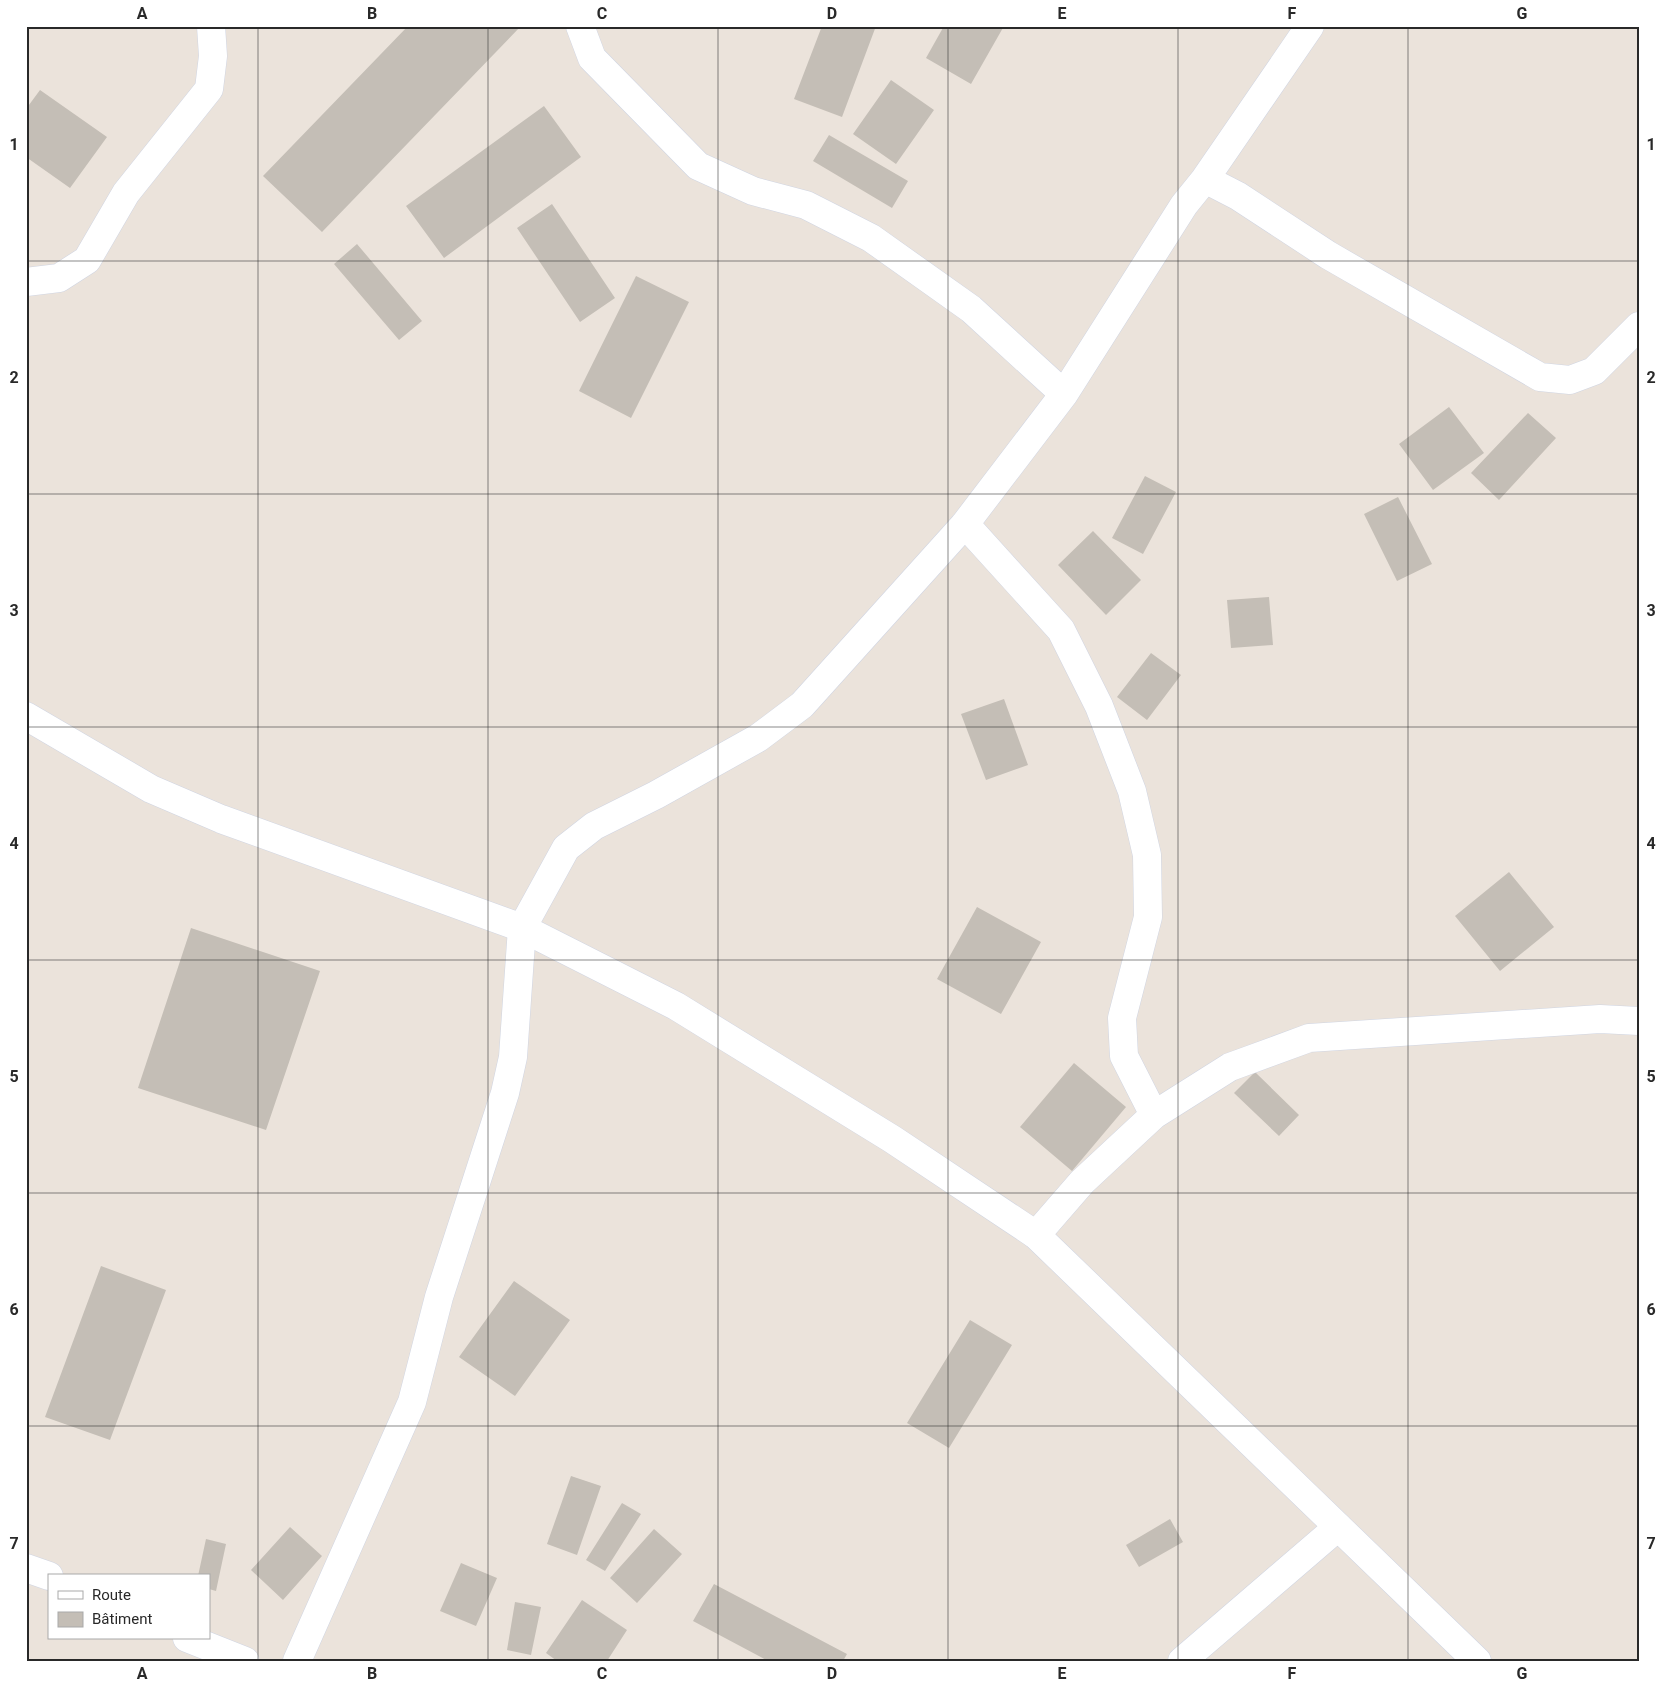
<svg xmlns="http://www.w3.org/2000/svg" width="1665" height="1687" viewBox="0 0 1665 1687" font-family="Roboto,sans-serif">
  <rect width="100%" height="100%" fill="#ebe3db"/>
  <!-- building -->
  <path fill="#c4beb6" d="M408 26H521L322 232 263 176Z
    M822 26H876L842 117 794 99Z
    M944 26H1004L971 84 926 58Z
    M891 80 934 110 896 164 853 134Z
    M40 90 107 137 70 188 26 157V109Z
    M544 106 581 157 444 258 406 206Z
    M829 135 908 181 892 208 813 161Z
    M552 204 615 298 580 322 517 228Z
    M357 244 422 321 399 340 334 264Z
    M636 276 689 302 631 418 579 391Z
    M1449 407 1484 453 1433 490 1399 444Z
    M1528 413 1556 438 1499 500 1471 473Z
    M1145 476 1176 492 1143 554 1112 538Z
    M1398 497 1432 564 1397 581 1364 514Z
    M1093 531 1141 580 1106 615 1058 565Z
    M1269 597 1273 645 1231 648 1227 600Z
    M1151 653 1181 675 1147 720 1117 697Z
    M1004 699 1028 765 986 780 961 714Z
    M1509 872 1554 927 1500 971 1455 916Z
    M977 907 1041 942 1001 1014 937 979Z
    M191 928 320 971 266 1130 138 1088Z
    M1074 1063 1126 1107 1072 1171 1020 1127Z
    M1255 1072 1299 1115 1279 1136 1234 1093Z
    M101 1266 166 1290 110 1440 45 1417Z
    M514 1281 570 1320 515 1396 459 1357Z
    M970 1320 1012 1345 949 1448 907 1423Z
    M571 1476 601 1486 577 1555 547 1544Z
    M622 1503 641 1514 605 1571 586 1560Z
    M1170 1519 1183 1542 1139 1567 1126 1545Z
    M290 1527 322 1556 283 1600 251 1570Z
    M654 1529 682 1554 637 1603 610 1578Z
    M206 1539 226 1544 216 1591 209 1589V1576H198Z
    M461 1563 497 1578 476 1626 440 1611Z
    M714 1584 847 1654 843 1661H768L693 1621Z
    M582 1600 627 1630 607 1661H557L546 1653Z
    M515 1602 541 1607 531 1655 507 1650Z"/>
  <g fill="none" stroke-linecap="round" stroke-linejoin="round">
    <defs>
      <path id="street" d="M580 26 592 58 698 166 753 191 806 205 871 238 971 309 1064 394
        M1205 179 1310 26
        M26 282 59 278 87 260 126 193 209 89 213 56 211 26
        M965 524 1061 630 1099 706 1132 791 1147 855 1148 917 1122 1018 1124 1056 1154 1115
        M1036 1235 1082 1182 1154 1115 1230 1067 1309 1038 1600 1019 1639 1021
        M26 1568 49 1576
        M187 1638 245 1661
        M297 1661 412 1402 439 1297 505 1093 513 1057 522 928 566 848 594 826 656 795 758 738 802 705 965 524 1064 394 1184 205 1205 179 1238 196 1328 255 1540 377 1570 380 1594 371 1639 326
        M1182 1661 1338 1527"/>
      <path id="secondary" d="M26 716 151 789 221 819 522 928 676 1006 892 1139 1036 1235 1477 1661"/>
    </defs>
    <!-- street casing -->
    <use href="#street" stroke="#d0d5e2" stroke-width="29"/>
    <!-- secondary casing -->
    <use href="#secondary" stroke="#d0d5e2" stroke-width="29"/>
    <!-- street -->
    <use href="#street" stroke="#fff" stroke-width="28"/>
    <!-- secondary -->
    <use href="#secondary" stroke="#fff" stroke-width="28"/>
  </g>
  <!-- grid -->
  <path fill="none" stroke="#292929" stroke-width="1" stroke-opacity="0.55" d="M258 26V1661M488 26V1661M718 26V1661M948 26V1661M1178 26V1661M1408 26V1661M26 261H1639M26 494H1639M26 727H1639M26 960H1639M26 1193H1639M26 1426H1639"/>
  <!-- border -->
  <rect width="1665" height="1687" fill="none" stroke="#ffffff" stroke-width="55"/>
  <!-- legend -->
  <rect x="48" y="1574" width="162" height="65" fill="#ffffff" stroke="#a9a9a9"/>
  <rect x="58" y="1591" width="25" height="8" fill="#ffffff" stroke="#a9a9a9"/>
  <text x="92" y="1600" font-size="15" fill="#292929">Route</text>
  <rect x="58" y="1612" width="25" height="15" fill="#c4beb6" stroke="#a9a9a9"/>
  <text x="92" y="1624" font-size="15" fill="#292929">Bâtiment</text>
  <rect x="28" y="28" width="1610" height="1632" fill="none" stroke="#292929" stroke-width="2"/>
  <g font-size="16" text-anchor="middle" font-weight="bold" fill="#292929">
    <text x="142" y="19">A</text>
    <text x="372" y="19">B</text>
    <text x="602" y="19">C</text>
    <text x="832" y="19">D</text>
    <text x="1062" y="19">E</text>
    <text x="1292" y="19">F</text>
    <text x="1522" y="19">G</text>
    <text x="14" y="150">1</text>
    <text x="1651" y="150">1</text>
    <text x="14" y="383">2</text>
    <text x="1651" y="383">2</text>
    <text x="14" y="616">3</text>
    <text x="1651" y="616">3</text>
    <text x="14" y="849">4</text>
    <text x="1651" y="849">4</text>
    <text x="14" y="1082">5</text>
    <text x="1651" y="1082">5</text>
    <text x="14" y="1315">6</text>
    <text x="1651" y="1315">6</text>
    <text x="14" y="1549">7</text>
    <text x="1651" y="1549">7</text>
    <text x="142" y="1679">A</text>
    <text x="372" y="1679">B</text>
    <text x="602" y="1679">C</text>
    <text x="832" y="1679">D</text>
    <text x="1062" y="1679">E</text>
    <text x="1292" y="1679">F</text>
    <text x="1522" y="1679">G</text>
  </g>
</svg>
